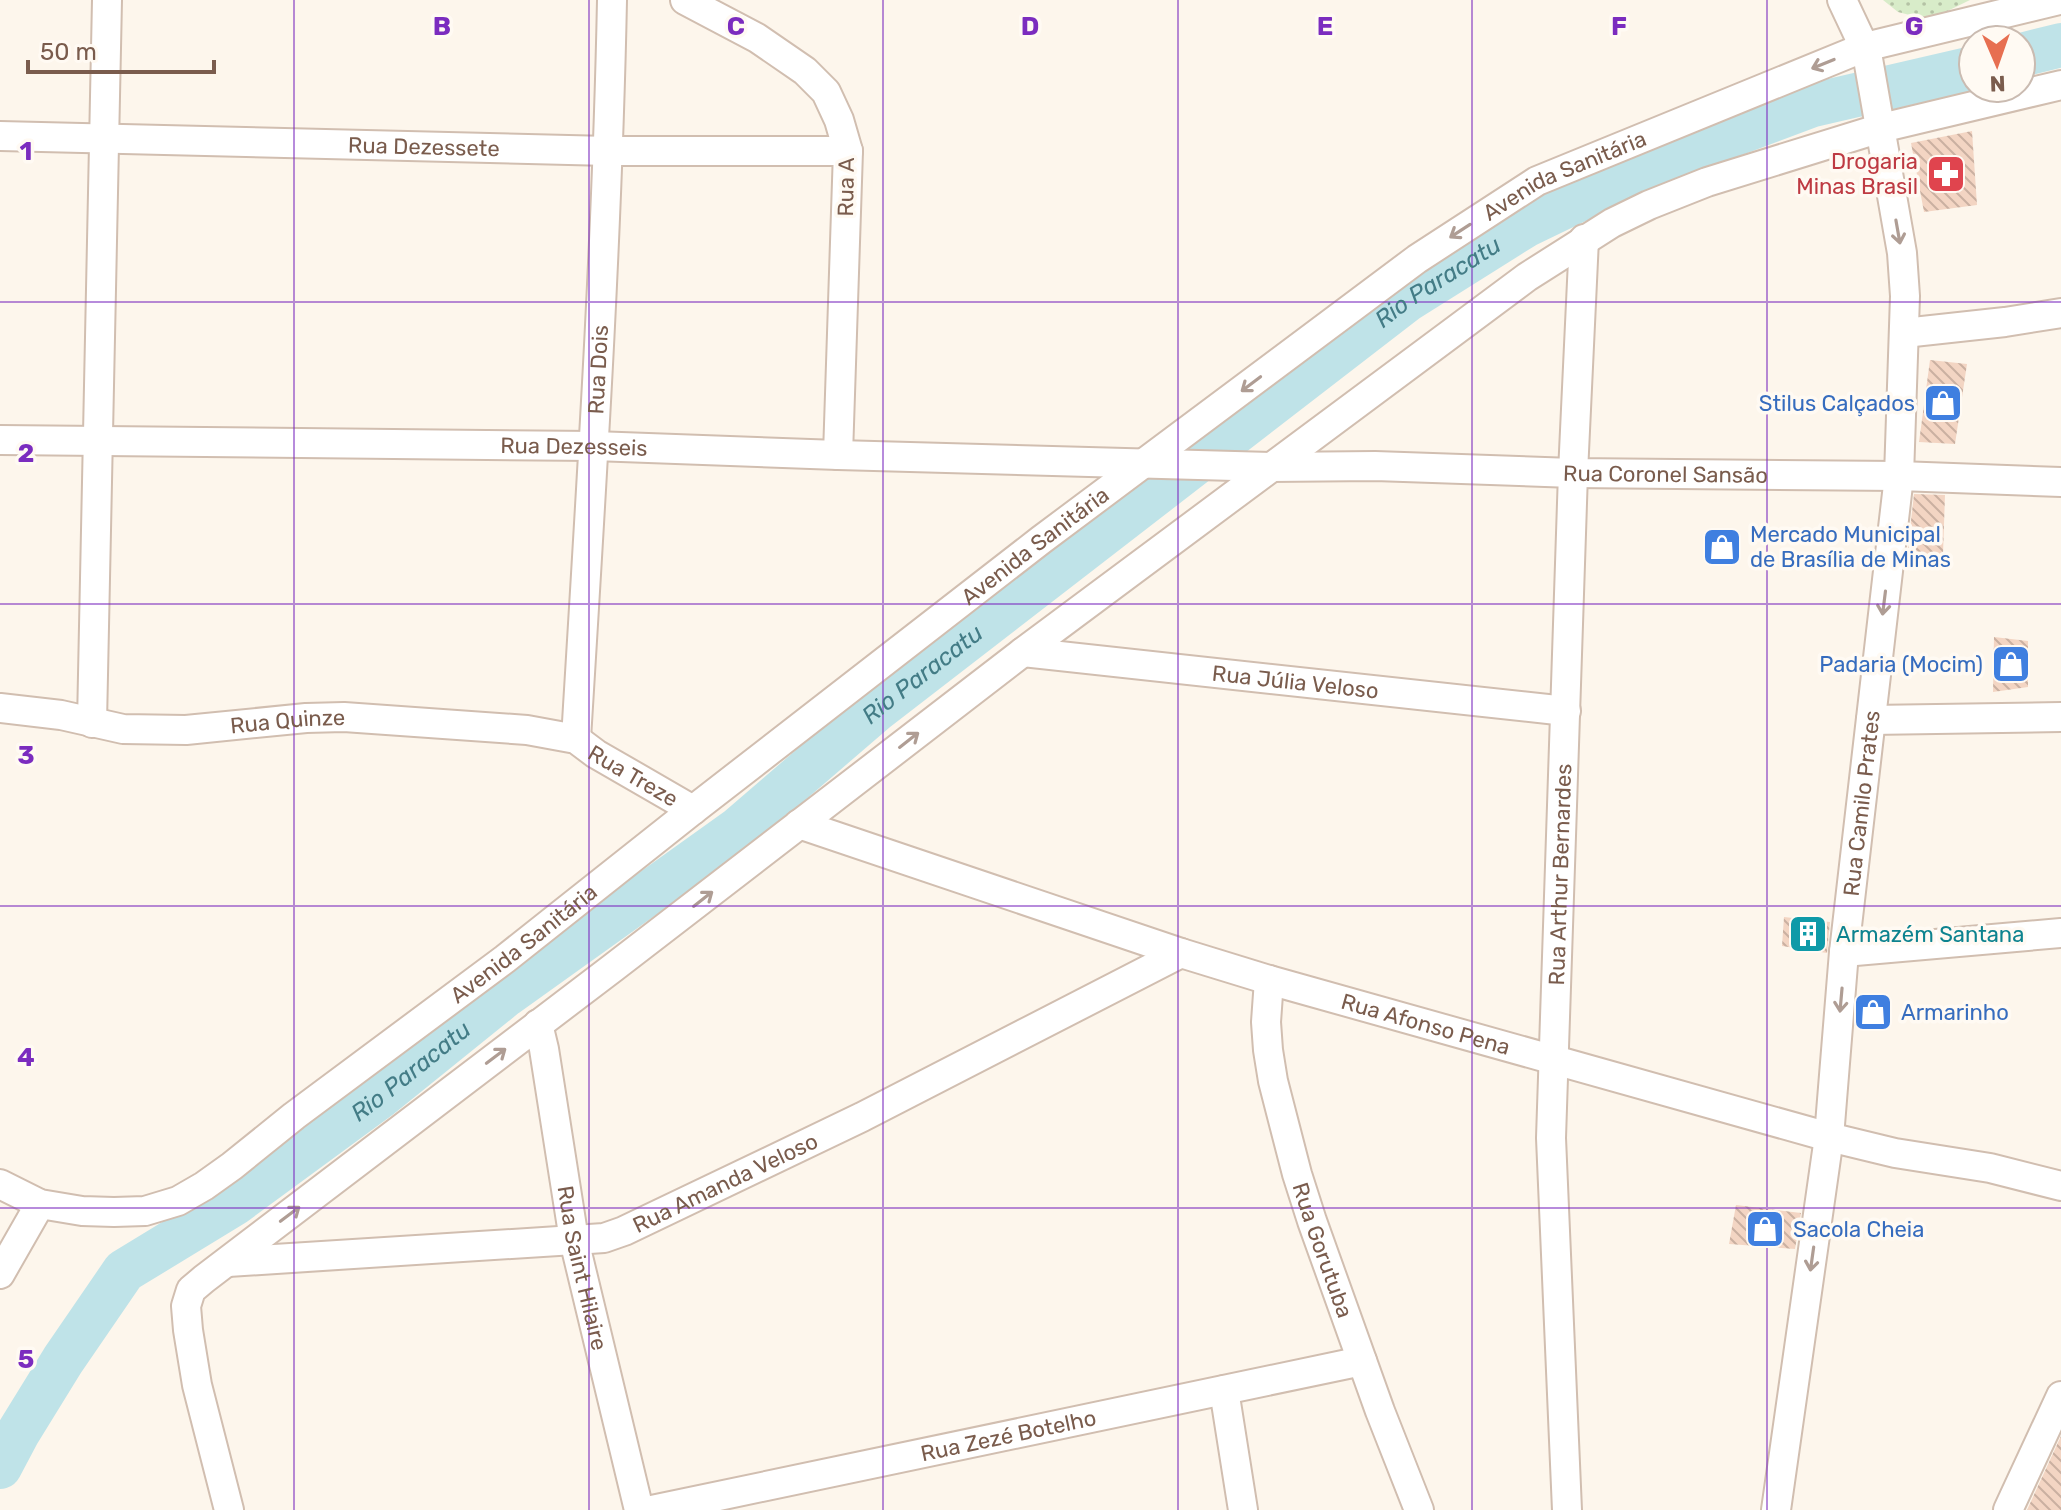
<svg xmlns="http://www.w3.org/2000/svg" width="2061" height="1510" viewBox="0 0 2061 1510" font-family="Rubik,sans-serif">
  <defs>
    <pattern id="grass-dots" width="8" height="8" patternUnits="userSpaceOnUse" patternTransform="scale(2)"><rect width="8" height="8" fill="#d8ecc9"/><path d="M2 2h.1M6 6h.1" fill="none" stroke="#b4c2a5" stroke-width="1.8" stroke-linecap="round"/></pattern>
    <pattern id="building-back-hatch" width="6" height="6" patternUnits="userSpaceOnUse" patternTransform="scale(2)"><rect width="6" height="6" fill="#f3d5c3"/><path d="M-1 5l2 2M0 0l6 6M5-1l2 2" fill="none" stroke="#cab0a1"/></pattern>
  </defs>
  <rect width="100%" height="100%" fill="#fdf6ec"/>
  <!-- grass -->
  <path fill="url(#grass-dots)" d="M1883 0H1970L1929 20 1898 12Z"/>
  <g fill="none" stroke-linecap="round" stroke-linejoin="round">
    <!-- river -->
    <g stroke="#bfe3e8" stroke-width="44">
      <path d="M2021 55 2061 45"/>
      <path id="s1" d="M0 1467 18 1433 63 1360 124 1271 234 1204 381 1096 506 995 738 829 876 710 1407 300 1525 226 1645 168 1813 105 1973 68"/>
    </g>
  </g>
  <!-- building -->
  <path fill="url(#building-back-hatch)" d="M1972 131 1977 205 1924 212 1911 143Z
    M1930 360 1967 364 1955 444 1919 442Z
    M1914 494 1945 495 1943 554 1907 556Z
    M1994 637 2028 641V687L1993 692Z
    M1784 917 1830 922 1827 953 1782 946Z
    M1860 1002 1887 1004V1023L1858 1021Z
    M1736 1205 1801 1213 1795 1249 1729 1244Z
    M2061 1436V1510H2027Z"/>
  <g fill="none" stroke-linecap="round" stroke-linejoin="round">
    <defs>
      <g id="minor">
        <path d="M685 0 757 38 805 71 826 92 839 120 848 151 838 455"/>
        <path id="s2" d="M0 136 609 151H848"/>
        <path d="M1904 333 2005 322 2061 313"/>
        <path id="s3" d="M0 440 594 446 838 455 1271 467 1375 466 1573 473 1899 476 2061 482"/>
        <path id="s4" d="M1023 652 1566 711"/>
        <path id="s5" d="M0 708 61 715 123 729 186 730 306 718 344 717 527 730 576 739 596 754 693 810"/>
        <path d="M1871 720 2061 717"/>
        <path d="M92 723 107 0"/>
        <path id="s6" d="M576 739C591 492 607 247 612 0"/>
        <path id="s7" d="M799 824 1181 953 1269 980 1829 1137 1895 1153 1990 1168 2061 1186"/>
        <path d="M1844 952 2061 933"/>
        <path id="s8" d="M1269 980 1266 1022 1268 1050 1273 1081 1297 1174 1312 1221 1380 1411 1419 1510"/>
        <path id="s9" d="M538 1024 544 1049 574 1240 639 1510"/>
        <path id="s10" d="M0 1184 40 1204 82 1211 114 1212 145 1211 178 1201 204 1186 232 1166 294 1116 505 959 693 810 1041 540 1417 259 1537 181 1865 47 2059 0"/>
        <path id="s11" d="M228 1262 574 1240 604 1238 624 1231 862 1117 1181 953"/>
        <path d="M0 1274 40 1204"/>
        <path d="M1224 1390 1243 1510"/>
        <path d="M229 1510 197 1385 188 1330 186 1306 191 1290 204 1279 614 967 1023 652 1527 277 1612 223 1649 205 1707 182 1881 128 2061 85"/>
        <path id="s12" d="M652 1510 1362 1361"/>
        <path id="s13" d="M1567 1510 1551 1138 1573 473 1584 239"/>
        <path id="s14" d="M1776 1510 1829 1137 1844 952 1899 476 1905 296 1902 253 1867 53 1842 0"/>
        <path d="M2008 1510 2061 1396"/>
      </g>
    </defs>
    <!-- minor casing -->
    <use href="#minor" stroke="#d1beb0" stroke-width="32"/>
    <!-- minor -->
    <use href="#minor" stroke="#fff" stroke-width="28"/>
  </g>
  <!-- one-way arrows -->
  <defs><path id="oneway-shaft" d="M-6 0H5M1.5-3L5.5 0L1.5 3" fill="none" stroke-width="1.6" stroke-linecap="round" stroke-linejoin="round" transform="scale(2)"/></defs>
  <g stroke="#af9d94">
    <use href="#oneway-shaft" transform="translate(1823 64) rotate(158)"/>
    <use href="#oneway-shaft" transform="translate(1460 231) rotate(147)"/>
    <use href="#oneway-shaft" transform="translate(1898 232) rotate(80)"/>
    <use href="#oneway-shaft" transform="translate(1251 384) rotate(143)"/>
    <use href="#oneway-shaft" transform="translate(1884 603) rotate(97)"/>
    <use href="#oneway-shaft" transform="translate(909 740) rotate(-38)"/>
    <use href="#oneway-shaft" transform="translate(703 899) rotate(-38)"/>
    <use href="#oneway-shaft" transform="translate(1841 1000) rotate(95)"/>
    <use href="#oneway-shaft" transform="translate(496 1056) rotate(-37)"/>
    <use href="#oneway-shaft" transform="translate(290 1214) rotate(-37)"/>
    <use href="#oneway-shaft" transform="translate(1812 1259) rotate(98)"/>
  </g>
  <!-- grid -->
  <path fill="none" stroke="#7b2cbf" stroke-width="2" stroke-opacity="0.55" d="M294 0V1510M589 0V1510M883 0V1510M1178 0V1510M1472 0V1510M1767 0V1510M0 302H2061M0 604H2061M0 906H2061M0 1208H2061"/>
  <!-- icons -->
  <defs>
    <symbol id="pharmacy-square" viewBox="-11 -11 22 22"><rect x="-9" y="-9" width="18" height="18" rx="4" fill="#e0444e" stroke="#fffaf3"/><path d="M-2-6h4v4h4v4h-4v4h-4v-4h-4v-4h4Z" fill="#fff"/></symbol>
    <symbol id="shop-square" viewBox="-11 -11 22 22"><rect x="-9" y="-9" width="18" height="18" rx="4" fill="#3f7fe0" stroke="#fffaf3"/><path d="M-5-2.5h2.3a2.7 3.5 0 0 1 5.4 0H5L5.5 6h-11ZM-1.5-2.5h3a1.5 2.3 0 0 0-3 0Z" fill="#fff"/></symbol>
    <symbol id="building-square" viewBox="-11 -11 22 22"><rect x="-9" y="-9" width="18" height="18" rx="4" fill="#0f9aa8" stroke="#fffaf3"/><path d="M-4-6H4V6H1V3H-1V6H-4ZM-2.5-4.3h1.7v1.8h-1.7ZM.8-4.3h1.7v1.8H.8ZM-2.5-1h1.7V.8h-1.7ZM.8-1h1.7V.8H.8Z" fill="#fff"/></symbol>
  </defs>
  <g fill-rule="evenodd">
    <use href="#pharmacy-square" x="1924" y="152" width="44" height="44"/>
    <use href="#shop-square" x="1921" y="381" width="44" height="44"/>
    <use href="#shop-square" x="1700" y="525" width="44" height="44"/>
    <use href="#shop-square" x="1989" y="642" width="44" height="44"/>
    <use href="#building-square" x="1786" y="912" width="44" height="44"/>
    <use href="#shop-square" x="1851" y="990" width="44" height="44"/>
    <use href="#shop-square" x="1743" y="1207" width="44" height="44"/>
  </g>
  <g text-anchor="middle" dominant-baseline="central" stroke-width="7" stroke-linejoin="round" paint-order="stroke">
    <!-- street labels -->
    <g font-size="22" fill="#7a5c4d" stroke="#fffaf3">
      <text stroke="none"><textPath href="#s2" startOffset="424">Rua Dezessete</textPath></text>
      <text stroke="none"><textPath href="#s10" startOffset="1912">Avenida Sanitária</textPath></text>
      <text transform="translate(846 187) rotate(-89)">Rua A</text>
      <text stroke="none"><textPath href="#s6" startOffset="370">Rua Dois</textPath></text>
      <text stroke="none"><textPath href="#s3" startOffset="574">Rua Dezesseis</textPath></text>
      <text stroke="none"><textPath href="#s3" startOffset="1666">Rua Coronel Sansão</textPath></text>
      <text stroke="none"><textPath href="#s10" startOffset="1264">Avenida Sanitária</textPath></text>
      <text stroke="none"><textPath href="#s4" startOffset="274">Rua Júlia Veloso</textPath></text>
      <text stroke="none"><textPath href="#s5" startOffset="290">Rua Quinze</textPath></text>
      <text stroke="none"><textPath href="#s5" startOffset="648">Rua Treze</textPath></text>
      <text stroke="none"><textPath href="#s14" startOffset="712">Rua Camilo Prates</textPath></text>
      <text stroke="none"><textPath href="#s13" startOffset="636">Rua Arthur Bernardes</textPath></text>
      <text stroke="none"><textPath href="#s10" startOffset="616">Avenida Sanitária</textPath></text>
      <text stroke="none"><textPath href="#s7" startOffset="658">Rua Afonso Pena</textPath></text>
      <text stroke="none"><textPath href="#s11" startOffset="510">Rua Amanda Veloso</textPath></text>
      <text stroke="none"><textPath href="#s8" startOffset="278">Rua Gorutuba</textPath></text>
      <text stroke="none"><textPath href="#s9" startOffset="248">Rua Saint Hilaire</textPath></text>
      <text stroke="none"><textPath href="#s12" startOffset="364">Rua Zezé Botelho</textPath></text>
    </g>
    <!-- health labels -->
    <g font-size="22" fill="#be3a42" stroke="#fffaf3" text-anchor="end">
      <text x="1918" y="161">Drogaria<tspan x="1918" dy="25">Minas Brasil</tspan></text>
    </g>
    <!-- shop labels -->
    <g font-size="22" fill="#366cbe" stroke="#fffaf3" text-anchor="start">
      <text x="1915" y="403" text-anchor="end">Stilus Calçados</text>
      <text x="1750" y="534">Mercado Municipal<tspan x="1750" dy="25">de Brasília de Minas</tspan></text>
      <text x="1983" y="664" text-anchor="end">Padaria (Mocim)</text>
      <text x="1901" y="1012">Armarinho</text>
      <text x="1793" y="1229">Sacola Cheia</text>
    </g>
    <!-- culture labels -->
    <g font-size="22" fill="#0d838f" stroke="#fffaf3" text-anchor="start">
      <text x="1836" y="934">Armazém Santana</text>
    </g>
    <!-- water labels -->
    <g font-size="24" font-style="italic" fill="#437c86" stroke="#fffaf3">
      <text stroke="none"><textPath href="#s1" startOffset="1878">Rio Paracatu</textPath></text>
      <text stroke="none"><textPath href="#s1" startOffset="1230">Rio Paracatu</textPath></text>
      <text stroke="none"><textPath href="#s1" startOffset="582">Rio Paracatu</textPath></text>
    </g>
  </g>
  <g font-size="26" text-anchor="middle" font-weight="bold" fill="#7b2cbf" stroke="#fffaf3" stroke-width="7" stroke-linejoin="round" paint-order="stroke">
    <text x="442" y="35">B</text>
    <text x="736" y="35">C</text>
    <text x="1030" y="35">D</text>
    <text x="1325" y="35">E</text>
    <text x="1619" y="35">F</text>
    <text x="1914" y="35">G</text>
    <text x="26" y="160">1</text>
    <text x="26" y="462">2</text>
    <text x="26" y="764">3</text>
    <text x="26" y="1066">4</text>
    <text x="26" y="1368">5</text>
  </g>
  <!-- north arrow -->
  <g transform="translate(1997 64) rotate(178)"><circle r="38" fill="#fffaf3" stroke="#cabbb1" stroke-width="2"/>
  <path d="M0-6L14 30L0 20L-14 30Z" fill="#e76f51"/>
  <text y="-12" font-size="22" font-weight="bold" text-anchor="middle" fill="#7a5c4d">N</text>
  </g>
  <!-- scale -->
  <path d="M28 60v12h186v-12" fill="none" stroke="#7a5c4d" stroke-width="4"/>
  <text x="40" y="60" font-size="24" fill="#7a5c4d" stroke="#fffaf3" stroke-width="6" paint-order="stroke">50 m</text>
</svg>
